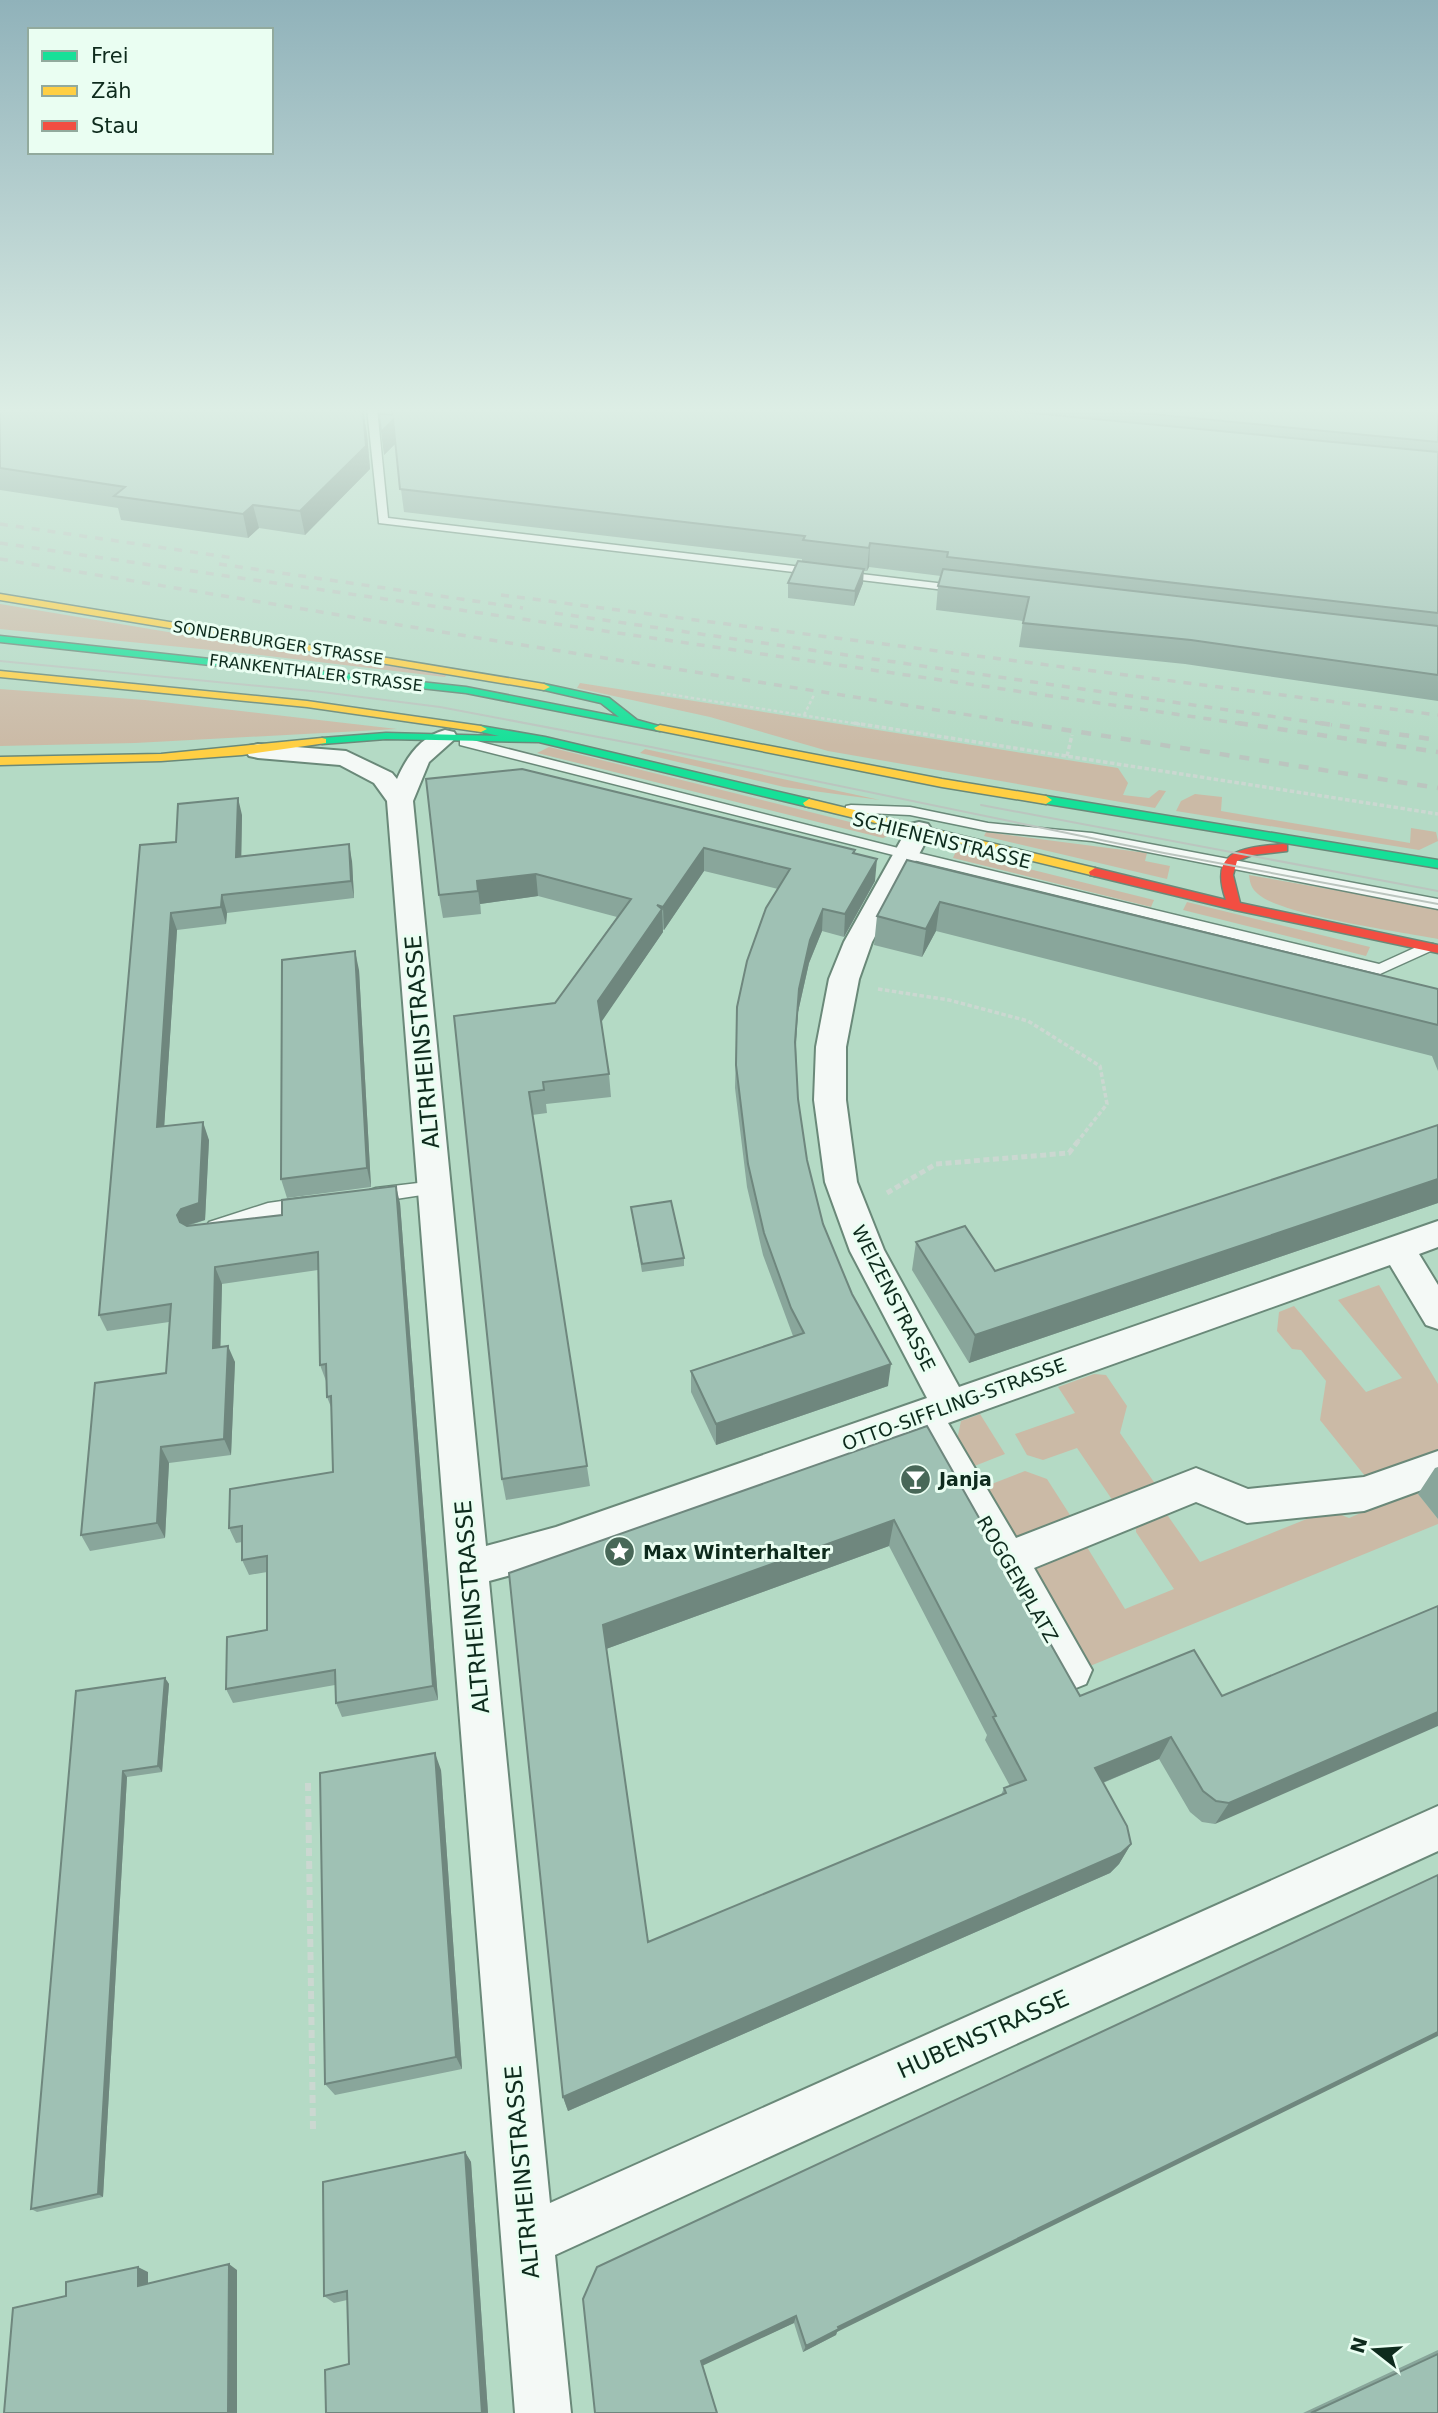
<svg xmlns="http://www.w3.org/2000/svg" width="1438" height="2413" viewBox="0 0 1438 2413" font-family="'DejaVu Sans',sans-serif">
  <rect width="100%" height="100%" fill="#b4dac5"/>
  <!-- green -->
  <path fill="#cbbaa6" d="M0 604 252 646 447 674 445 677 260 655 0 629Z
    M580 683 1118 768 1128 783 1123 795 1149 798 1159 790 1166 791 1155 808 828 751 710 717 577 688Z
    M0 689 145 700 397 729 135 743 0 746Z
    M549 747 882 830 888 836 883 838 537 753Z
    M645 749 880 800 784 787 640 753Z
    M1195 794 1222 797 1221 811 1410 843 1411 828 1436 832 1438 841 1419 850 1176 811 1181 801Z
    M986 832 1147 853 1145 861 1170 866 1167 879 984 836Z
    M956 851 1154 900 1151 907 953 858Z
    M1249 875 1438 908V939C1401 932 1281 915 1258 894 1251 888 1250 883 1249 875Z
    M1187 902 1370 947 1366 956 1183 910Z
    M1379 1285 1438 1384V1453L1369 1481 1320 1420 1326 1381 1301 1350 1292 1349 1277 1331 1279 1312 1294 1306 1366 1392 1402 1378 1338 1300Z
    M1094 1374 1106 1375 1127 1406 1120 1433 1156 1485 1113 1501 1077 1448 1043 1460 1027 1455 1015 1434 1075 1413 1058 1387Z
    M980 1414 1005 1454 972 1467 957 1440 961 1421Z
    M1025 1471 1047 1479 1077 1526 1020 1547 984 1487Z
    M1415 1490 1438 1519V1524L1090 1666 1027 1560 1082 1539 1125 1609 1174 1589 1136 1532V1520L1156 1512 1168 1516 1200 1562 1329 1510 1349 1518Z"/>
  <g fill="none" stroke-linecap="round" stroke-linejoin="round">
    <defs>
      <path id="lane" d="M367 408H377L388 518 962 586 968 589 962 592 379 523Z
        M465 738 906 850 1379 964 1423 944H1433L1435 947 1433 950 1380 974 905 858 460 745V739Z
        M851 805 910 807 988 823 1092 833 1438 899V909L1092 841 988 831 910 815 846 812V806Z
        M435 1181 441 1182 444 1187 441 1192 435 1193 376 1202 370 1200 367 1195 370 1190 376 1188Z
        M303 1198 309 1200 312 1205 309 1210 268 1217 215 1234 209 1232 206 1227 209 1222 268 1203Z"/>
      <path id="street" d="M445 730 454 732 457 737 429 762 413 801 486 1546 556 1527 927 1398 850 1251 825 1182 814 1100 816 1047 829 979 844 942 910 824 919 822 928 824 932 830 872 942 859 979 846 1047V1100L857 1182 884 1250 959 1387 1438 1221V1247L1419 1254 1438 1285V1329L1426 1325 1390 1265 948 1423 1016 1538 1196 1468 1248 1489 1364 1477 1438 1451V1484L1364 1511 1247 1523 1196 1502 1034 1568 1092 1670 1086 1684 1071 1690 1056 1684 915 1434 556 1563 489 1581 550 2203 1438 1806V1851L555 2255 571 2413H515L387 801 374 783 340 765 258 758 249 756 246 751 249 746 258 744 346 751 392 773 397 779C406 758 421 736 445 730Z"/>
      <path id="fast" d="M0 636 466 687 619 717 601 703 540 689 538 687 544 684 609 698 637 720 666 728 660 731 466 693 0 642Z
        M481 726 545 737 809 799 815 803 809 807 539 742 386 739 322 744 316 741 322 738 386 733 499 736 477 731V727Z
        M1046 796 1438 860V868L1042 803V797Z"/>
      <path id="slow" d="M0 594 544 684 550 687 544 690 0 600Z
        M0 671 307 701 481 726 487 729 481 732 307 707 0 677Z
        M660 725 942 779 1046 796 1052 800 1046 804 942 787 656 730 654 728Z
        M322 738 326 739V743L242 755 161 761 0 765V757L161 754Z
        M809 799 1095 868 1101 872 1095 876 805 806 803 803Z"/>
      <path id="jam" d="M1283 844 1287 845V851L1252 855 1237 861 1233 875 1240 903 1438 945V953L1235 910 1090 875 1089 872 1095 868 1226 900C1208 849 1243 848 1283 844Z"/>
    </defs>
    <!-- lane casing -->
    <use href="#lane" stroke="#6a8979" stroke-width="3"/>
    <!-- street casing -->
    <use href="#street" stroke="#6a8979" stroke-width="4"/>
    <!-- fast casing -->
    <use href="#fast" stroke="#6a8979" stroke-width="3"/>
    <!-- slow casing -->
    <use href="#slow" stroke="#6a8979" stroke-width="3"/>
    <!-- jam casing -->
    <use href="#jam" stroke="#6a8979" stroke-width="3"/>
    <!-- path-far3 -->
    <path stroke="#cbd8d1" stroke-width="2.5" stroke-dasharray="3.5 2.5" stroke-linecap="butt" d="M661 693 865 725
      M804 715 814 695"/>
    <!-- path-far2 -->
    <path stroke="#cbd8d1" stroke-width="3.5" stroke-dasharray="4.5 2.5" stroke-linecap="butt" d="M854 723 1438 814
      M1067 756 1072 735
      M878 989 949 1000 1028 1021 1100 1066 1107 1104 1078 1141"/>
    <!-- path-far1 -->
    <path stroke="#cbd8d1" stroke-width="5" stroke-dasharray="6 3.5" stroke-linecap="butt" d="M887 1193 936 1164 1069 1153 1079 1140"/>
    <!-- path -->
    <path stroke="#cbd8d1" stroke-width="6" stroke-dasharray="8 5" stroke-linecap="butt" d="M308 1783 313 2129"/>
    <!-- lane -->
    <use href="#lane" fill="#f4f9f6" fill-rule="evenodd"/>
    <!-- street -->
    <use href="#street" fill="#f4f9f6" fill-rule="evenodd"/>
    <!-- fast -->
    <use href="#fast" fill="#16e098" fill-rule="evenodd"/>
    <!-- slow -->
    <use href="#slow" fill="#ffcf43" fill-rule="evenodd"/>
    <!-- jam -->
    <use href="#jam" fill="#f24e42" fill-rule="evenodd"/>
    <!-- tram -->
    <path stroke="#bbc5bf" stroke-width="2" d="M0 661 322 692 440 707 651 747 1164 853 1438 904
      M981 805 1438 891"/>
    <!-- rail-far1 -->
    <path stroke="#bbc5bf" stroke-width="3.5" stroke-dasharray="8 8" stroke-linecap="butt" d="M0 524 234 558
      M0 543 1250 725
      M0 559 503 642 1033 725
      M219 564 523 608
      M501 595 1438 715
      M555 613 1332 725"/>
    <!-- rail -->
    <path stroke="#bbc5bf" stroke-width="4.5" stroke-dasharray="10 10" stroke-linecap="butt" d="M1022 723 1438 788
      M1238 723 1438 752
      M1320 723 1438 740"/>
  </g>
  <!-- wall -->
  <path fill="#89a69b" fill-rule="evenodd" d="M0 408 363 412 367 434 370 469 305 535 259 528 248 538 121 520 118 508 0 490Z
    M392 408H1438V701L1185 664 1019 647 1023 621 936 610 938 586 941 576 869 567 867 571H863V583L854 606 788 598V583L802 562V559L404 512 395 444 384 455 392 415Z
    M426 779 855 850V853L875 881 844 937 822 931 809 963 798 1012 796 1046 798 1099 807 1160 823 1224 888 1386 716 1445 691 1392V1371L793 1336 763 1255 747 1187 735 1088 737 1007 778 889 704 871 664 930 662 929 663 932 601 1021 609 1074 611 1097 546 1104 547 1113 532 1115 590 1486 506 1500 502 1479 454 1016 555 1003 617 917 538 896 480 904 481 914 443 918 439 895Z
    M242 815 241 856 352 861 354 898 227 913 226 924 177 930 164 1127 209 1140 205 1220 188 1226 400 1203 438 1700 342 1717 336 1703 335 1685 233 1703 226 1689 267 1630V1572L249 1575 242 1560V1542L236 1543 229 1528 333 1472 331 1407 327 1397V1381H326L320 1365 318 1270 222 1284 220 1347 235 1362 231 1455 169 1463 165 1538 90 1551 81 1535 166 1373 169 1322 107 1331 99 1315 176 842Z
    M907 860 1438 989V1071L1432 1056 936 931 922 957 874 945 877 916Z
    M359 970 371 1187 287 1198 281 1179Z
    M1438 1125V1203L969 1363 912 1270 916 1242 995 1271Z
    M631 1207 684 1258V1266L642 1272Z
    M927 1426 1080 1696H1222L1438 1606 1215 1824 1202 1822 1190 1812 1159 1759 1103 1783 1131 1844 1119 1864 1110 1873 568 2111 563 2097 509 1573ZM889 1546 987 1735 985 1740 1010 1786 1004 1788 1001 1795 648 1942 606 1649Z
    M1438 1467V1519L1418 1494 1435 1468Z
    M165 1678 169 1684 162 1772 127 1777 103 2197 37 2212 31 2209 76 1691Z
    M441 1770 462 2069 335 2095 325 2084Z
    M1438 1875 837 2332 836 2335 803 2352 794 2323 595 2413Z
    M465 2152 471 2162 488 2413H326L349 2364 347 2300 334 2303 324 2296Z
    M1438 2350V2413H1303Z"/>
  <!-- shaded-wall -->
  <path fill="#6f877e" d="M363 412 367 434 370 469 305 535 300 511Z
    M393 420 396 443 384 455 381 432Z
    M253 505 259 528 248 538 243 514Z
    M870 543 869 567 867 571 869 548Z
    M864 569 863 583 854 606 855 591Z
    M238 798 242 815 241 874 236 857Z
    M349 844 352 861 354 898 351 881Z
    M704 848V871L664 930 663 907Z
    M877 859 875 881 844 937 845 914Z
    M536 874 538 896 480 904 481 914 477 881Z
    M222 895 227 913 226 924 221 907Z
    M940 902 936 931 922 957 926 929Z
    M662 909 663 932 600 1024 598 1001Z
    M823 909 822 931 809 963 798 1012 794 1065 799 989 810 940Z
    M171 913 177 930 163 1145 157 1127Z
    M355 951 359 970 371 1187 367 1168Z
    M203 1122 209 1140 205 1220 188 1225 184 1232 177 1215Z
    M1438 1179V1203L969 1363 975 1335Z
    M396 1186 400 1203 438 1700 433 1686Z
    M215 1267 222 1284 220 1365 213 1348Z
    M228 1346 235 1362 231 1455 224 1439Z
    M891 1364 888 1386 716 1445V1424Z
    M161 1447 169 1463 165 1538 157 1523Z
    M894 1520 889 1546 606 1649 603 1625Z
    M165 1678 169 1684 162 1772 158 1766Z
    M1438 1712V1726L1215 1824 1229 1803Z
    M1171 1737 1159 1759 1085 1790 1095 1768Z
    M435 1753 441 1770 462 2069 456 2057Z
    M123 1771 127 1777 103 2197 98 2194Z
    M1131 1844 1119 1864 1110 1873 568 2111 563 2097Z
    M1438 2032V2036L837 2332 836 2335 803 2352 806 2346 838 2327Z
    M465 2152 471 2162 488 2413H482Z
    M229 2264 237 2270V2413H228Z
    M138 2267 148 2272V2291L138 2286Z
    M796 2316 794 2323 702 2366 701 2361Z"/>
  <!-- building -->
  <path fill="#9fc1b4" stroke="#6f877e" stroke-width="2" fill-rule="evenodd" d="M0 408H332L363 412 366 446 300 511 253 505 243 514 114 496 125 487 0 468Z
    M392 408H979L1438 452V613L947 557 948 552 870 543 869 548 803 540 805 536 400 489 393 420 381 432 379 414 392 415Z
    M1089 408H1438V442Z
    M798 561 864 569 855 591 788 583Z
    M943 569 1438 626V675L1191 640 1023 623 1029 597 938 586Z
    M522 769 855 850 853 853 877 859 845 914 823 909 810 940 799 989 795 1042 798 1099 807 1160 823 1224 852 1294 891 1364 716 1424 691 1371 804 1333 791 1308 764 1233 748 1164 736 1065 737 1007 747 961 766 908 790 869 704 848 663 907 657 905 662 909 598 1001 609 1074 543 1082 544 1090 529 1092 587 1466 502 1479 454 1016 555 1003 631 899 536 874 477 881 478 891 439 895 426 779Z
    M238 798 236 857 349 844 351 881 222 895 221 907 171 913 157 1127 203 1122 199 1203 181 1209 177 1215 180 1222 187 1226 282 1215V1200L396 1186 433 1686 336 1703 335 1670 226 1689 227 1637 267 1630V1556L242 1560V1526L229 1528 230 1489 333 1472 331 1396 327 1397 326 1364 320 1365 318 1252 215 1267 213 1348 228 1346 224 1439 161 1447 157 1523 81 1535 95 1383 166 1373 171 1304 99 1315 140 845 176 842 178 804Z
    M907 860 1438 989V1025L940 902 926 929 877 916Z
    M355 951 367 1168 281 1179 282 960Z
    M1438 1125V1179L975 1335 916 1242 965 1226 995 1271Z
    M671 1201 684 1258 642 1264 631 1207Z
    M927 1426 1080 1696 1194 1650 1222 1696 1438 1606V1712L1229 1803 1216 1801 1203 1791 1171 1737 1095 1768 1127 1826 1131 1844 1121 1853 563 2097 509 1573ZM894 1520 996 1716 993 1717 1026 1780 1004 1788 1006 1793 648 1942 603 1625Z
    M165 1678 158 1766 123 1771 98 2194 31 2209 76 1691Z
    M435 1753 456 2057 325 2084 320 1773Z
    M1438 1875V2032L838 2327 839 2329 806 2346 796 2316 701 2361 717 2413H595L583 2299 597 2267Z
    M465 2152 482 2413H326L325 2370 349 2364 347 2291 324 2296 323 2182Z
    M229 2264 228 2413H4L13 2308 66 2296V2282L138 2267V2286Z
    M1438 2354V2413H1311Z"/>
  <!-- sky -->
  <linearGradient id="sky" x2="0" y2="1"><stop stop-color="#90b2ba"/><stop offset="0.55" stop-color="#ddeee5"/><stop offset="1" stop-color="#ddeee5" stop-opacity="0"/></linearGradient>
  <rect width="1438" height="746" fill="url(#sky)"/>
  <!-- icons -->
  <defs>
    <symbol id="bar-disc" viewBox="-11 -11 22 22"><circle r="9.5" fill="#486858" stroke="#eafef2"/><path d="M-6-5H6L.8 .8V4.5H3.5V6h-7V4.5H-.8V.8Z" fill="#fff"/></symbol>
    <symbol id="sight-disc" viewBox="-11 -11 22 22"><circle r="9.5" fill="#486858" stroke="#eafef2"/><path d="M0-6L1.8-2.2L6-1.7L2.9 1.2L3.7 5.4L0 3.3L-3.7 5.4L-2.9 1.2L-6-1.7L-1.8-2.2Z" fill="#fff"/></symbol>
  </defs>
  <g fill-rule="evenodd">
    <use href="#bar-disc" x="898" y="1462" width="35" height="35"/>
    <use href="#sight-disc" x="602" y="1534" width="35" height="35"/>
  </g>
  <g text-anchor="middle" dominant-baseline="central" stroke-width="6" stroke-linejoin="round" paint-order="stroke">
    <!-- far-street labels -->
    <g font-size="16" fill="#0e2b1d" stroke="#eafef2">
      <text transform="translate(278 643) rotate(9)">SONDERBURGER STRASSE</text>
      <text transform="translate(316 673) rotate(7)">FRANKENTHALER STRASSE</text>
    </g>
    <!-- street labels -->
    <g font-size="19" fill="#0e2b1d" stroke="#eafef2">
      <text transform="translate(942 840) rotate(14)">SCHIENENSTRASSE</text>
      <text transform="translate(894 1298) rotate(63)">WEIZENSTRASSE</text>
      <text transform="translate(954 1404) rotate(-20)">OTTO-SIFFLING-STRASSE</text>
      <text transform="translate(1018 1579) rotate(60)">ROGGENPLATZ</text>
    </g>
    <!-- poi labels -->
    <g font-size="19" font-weight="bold" fill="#0e2b1d" stroke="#eafef2" text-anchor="start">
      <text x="939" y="1479">Janja</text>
      <text x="643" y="1552">Max Winterhalter</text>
    </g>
    <!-- near-street labels -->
    <g font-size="23" fill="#0e2b1d" stroke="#eafef2">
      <text transform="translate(422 1042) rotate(-95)">ALTRHEINSTRASSE</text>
      <text transform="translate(472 1607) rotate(-95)">ALTRHEINSTRASSE</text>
      <text transform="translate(983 2034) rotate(-24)">HUBENSTRASSE</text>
      <text transform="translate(522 2172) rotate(-95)">ALTRHEINSTRASSE</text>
    </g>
  </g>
  <!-- legend -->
  <rect x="28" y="28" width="245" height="126" fill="#eafef2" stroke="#92aa9d" stroke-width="2"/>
  <rect x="42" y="51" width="35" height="10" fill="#16e098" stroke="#92aa9d" stroke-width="2"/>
  <text x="91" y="63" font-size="21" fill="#0e2b1d">Frei</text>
  <rect x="42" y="86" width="35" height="10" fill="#ffcf43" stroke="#92aa9d" stroke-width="2"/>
  <text x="91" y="98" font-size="21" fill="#0e2b1d">Zäh</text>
  <rect x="42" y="121" width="35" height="10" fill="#f24e42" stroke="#92aa9d" stroke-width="2"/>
  <text x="91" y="133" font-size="21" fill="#0e2b1d">Stau</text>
  <!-- north arrow -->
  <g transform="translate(1375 2350) rotate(287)" stroke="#eafef2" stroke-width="5" paint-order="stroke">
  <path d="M0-5L12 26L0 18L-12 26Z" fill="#0e2b1d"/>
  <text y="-10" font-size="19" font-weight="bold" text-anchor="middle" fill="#0e2b1d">N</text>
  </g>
</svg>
